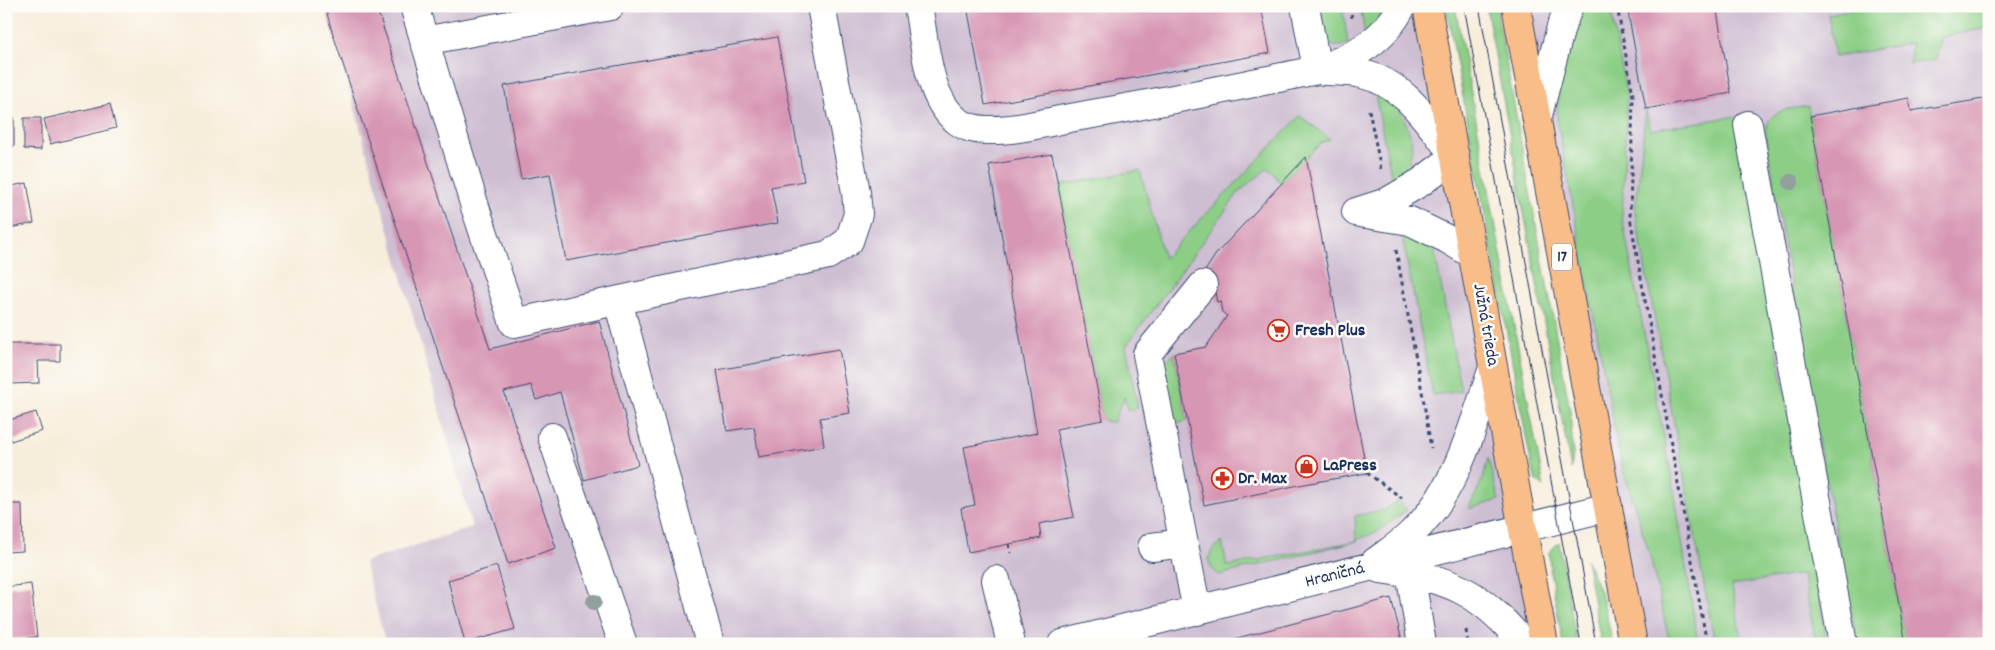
<svg xmlns="http://www.w3.org/2000/svg" width="1995" height="650" viewBox="0 0 1995 650" font-family="Dekko,sans-serif">
  <rect width="100%" height="100%" fill="#fdfcf7"/>
  <filter id="ink" filterUnits="userSpaceOnUse"><feTurbulence type="fractalNoise" baseFrequency=".02" numOctaves="2"/><feDisplacementMap in="SourceGraphic" scale="10" xChannelSelector="R" yChannelSelector="G"/><feConvolveMatrix kernelMatrix="1 2 1 2 8 2 1 2 1" color-interpolation-filters="sRGB"/></filter>
  <filter id="wash" filterUnits="userSpaceOnUse"><feTurbulence type="fractalNoise" baseFrequency=".0096" numOctaves="4" result="noise"/><feDisplacementMap in="SourceGraphic" scale="20" xChannelSelector="R" yChannelSelector="G"/><feGaussianBlur stdDeviation="1.12" result="paint"/><feColorMatrix in="noise" values="0 0 0 0 0 0 0 0 0 0 0 0 0 0 0 0 0 1.4 0 .05"/><feComposite in="paint" operator="in"/></filter>
  <g filter="url(#wash)">
    <rect width="100%" height="100%" fill="#f7eddb"/>
    <!-- industrial -->
    <path fill="#cdbed2" d="M326 6H1427L1544 644H386L364 562 472 527Z
      M1516 6H1989V644H1633Z"/>
    <!-- green -->
    <path fill="#8cce86" stroke="#547e72" d="M1315 6H1342L1348 43C1321 56 1320 25 1315 6Z
      M1360 6H1387L1365 36Z
      M1446 6H1455L1544 487 1536 481 1532 468Z
      M1486 6H1496L1570 410 1573 454 1571 469Z
      M1574 6H1610L1627 98 1622 217 1674 490 1698 644H1670L1649 552 1623 469 1617 441 1557 120 1559 83Z
      M1870 6H1987L1989 26 1986 28 1942 37 1935 60 1909 64 1912 43 1835 57 1828 14Z
      M1373 84 1392 94 1406 123 1411 138 1412 149 1409 162 1393 185Z
      M1808 106 1810 116 1906 644H1857L1818 439 1765 133C1769 108 1787 110 1808 106Z
      M1646 109 1650 130 1736 116 1792 434 1827 644H1816L1803 574 1732 585 1742 644H1715L1635 213Z
      M1300 116 1330 139 1321 143 1281 183 1268 168 1239 192 1126 346 1138 408 1128 411 1124 397 1113 423 1103 420 1058 186 1140 170 1164 258Z
      M1401 231 1426 240 1434 248 1461 391 1433 395Z
      M1174 354 1187 421 1175 424 1164 369 1166 361Z
      M1488 458 1499 500 1468 509 1483 479Z
      M1398 501 1407 510 1377 532 1356 540 1355 516 1384 510Z
      M1357 541 1219 575 1211 568 1208 559 1213 549 1222 542 1227 566Z
      M1559 542 1577 644H1563L1550 570 1549 552Z
      M1586 559 1602 596 1613 644H1601Z"/>
    <g id="blocks">
      <!-- building -->
      <path fill="#d796b4" d="M325 6H376L490 349 599 321 638 465 584 480 560 392 536 400 531 385 504 392 556 548 508 564 331 28Z
        M967 6H1261L1270 53 985 105Z
        M1633 6H1716L1731 93 1646 109 1627 7Z
        M777 37 804 181 771 187 778 223 566 261 550 174 521 179 504 86Z
        M1909 98 1911 111 1989 98V644H1906L1810 116Z
        M110 104 116 128 50 144 44 119Z
        M6 118H14V146H6Z
        M24 118H41V150L24 149Z
        M1052 154 1103 420 1056 429 1074 517 1039 524 1041 538 968 552 961 508 975 505 964 447 1037 433 989 165Z
        M1306 157 1367 473 1299 485 1204 505 1174 353 1206 347 1227 316 1222 312 1220 301 1217 302 1212 277 1205 271 1216 254Z
        M27 183 34 223 6 229V187Z
        M6 344H60V361H38L39 383 10 384V402H6Z
        M839 349 850 413 820 418 824 446 759 457 754 427 727 431 717 370Z
        M36 412 42 431 11 441 6 421Z
        M6 504H22L23 551 6 552Z
        M497 566 515 629 465 643 448 580Z
        M31 584 37 637 6 640V587Z
        M1391 598 1403 644H1218V643Z"/>
    </g>
  </g>
  <g filter="url(#ink)">
    <use href="#blocks" fill-opacity="0" stroke="#3c4c71" stroke-width="1"/>
    <g fill="none" stroke-linecap="round" stroke-linejoin="round">
      <defs>
        <path id="minor" d="M414 6 475 207 514 323 828 255 849 241 858 214 856 192 821 6
          M918 6C925 42 927 104 962 124 968 128 980 130 987 130 1018 131 1051 121 1081 116 1160 103 1238 86 1317 70 1352 58 1384 41 1402 6
          M1305 6 1317 70
          M424 41 610 6
          M1323 71C1336 71 1349 71 1362 74 1405 83 1429 124 1455 156L1421 182 1387 202 1356 212
          M1537 119 1561 27 1569 6
          M1748 125 1843 644
          M1360 213 1410 221 1447 239 1472 254
          M618 301 710 644
          M552 437 623 644
          M1152 547 1183 543
          M1375 562C1387 553 1401 544 1412 533 1457 491 1473 425 1493 368
          M1380 569C1450 579 1478 589 1524 644
          M1410 573 1422 644
          M996 580 1011 644
          M1197 611 1147 354 1203 285
          M1062 644 1608 507"/>
        <path id="major" d="M1427 6 1544 644
          M1516 6 1633 644"/>
      </defs>
      <!-- minor casing -->
      <use href="#minor" stroke="#3c4c71" stroke-width="30"/>
      <!-- major casing -->
      <use href="#major" stroke="#3c4c71" stroke-width="30"/>
      <!-- path -->
      <path stroke="#3c4c71" stroke-width="3" stroke-dasharray="4 4" stroke-linecap="butt" d="M1350 6 1352 18
        M1617 6 1633 95 1630 217 1707 644
        M1369 110 1381 170
        M1396 250 1423 397 1431 448
        M1367 473 1402 498
        M1009 544 1011 553
        M1466 630 1468 644"/>
      <!-- minor -->
      <use href="#minor" stroke="#fff" stroke-width="28"/>
      <!-- major -->
      <use href="#major" stroke="#f8bd88" stroke-width="28"/>
      <!-- tram -->
      <path stroke="#1b2f5e" stroke-width="1" d="M1464 6 1581 644
        M1479 6 1596 644"/>
    </g>
    <!-- trees -->
    <g fill="#919f9d">
      <circle cx="1791" cy="182" r="8"/>
      <circle cx="594" cy="602" r="8"/>
    </g>
  </g>
  <!-- icons -->
  <defs>
    <symbol id="supermarket-ring" viewBox="-11 -11 22 22"><circle r="9.5" fill="#fdfcf7" stroke="#c8321e" stroke-width="1.5"/><path d="M-6-5.5h2.5l.6 2H6L4.5 2H-2.5L-4.4-4H-6ZM-1.5 3.2a1.3 1.3 0 1 0 .1 0ZM3 3.2a1.3 1.3 0 1 0 .1 0Z" fill="#c8321e"/></symbol>
    <symbol id="shop-ring" viewBox="-11 -11 22 22"><circle r="9.5" fill="#fdfcf7" stroke="#c8321e" stroke-width="1.5"/><path d="M-5-2.5h2.3a2.7 3.5 0 0 1 5.4 0H5L5.5 6h-11ZM-1.5-2.5h3a1.5 2.3 0 0 0-3 0Z" fill="#c8321e"/></symbol>
    <symbol id="pharmacy-ring" viewBox="-11 -11 22 22"><circle r="9.5" fill="#fdfcf7" stroke="#c8321e" stroke-width="1.5"/><path d="M-2-6h4v4h4v4h-4v4h-4v-4h-4v-4h4Z" fill="#c8321e"/></symbol>
  </defs>
  <g fill-rule="evenodd">
    <use href="#supermarket-ring" x="1266" y="318" width="25" height="25"/>
    <use href="#shop-ring" x="1294" y="454" width="25" height="25"/>
    <use href="#pharmacy-ring" x="1210" y="466" width="25" height="25"/>
  </g>
  <g text-anchor="middle" dominant-baseline="central" stroke-width="5" stroke-linejoin="round" paint-order="stroke">
    <!-- shield labels -->
    <rect fill="#fdfcf7" stroke="#5f6c8c" stroke-width="1" x="1552" y="243.5" width="20" height="27" rx="4"/>
    <g font-size="16" font-weight="bold" fill="#1b2f5e">
      <text x="1562" y="257">17</text>
    </g>
    <!-- street labels -->
    <g font-size="18" fill="#1b2f5e" stroke="#fdfcf7">
      <text transform="translate(1485 325) rotate(80)">Južná trieda</text>
      <text transform="translate(1335 576) rotate(-14)">Hraničná</text>
    </g>
    <!-- poi labels -->
    <g font-size="18" font-weight="bold" fill="#1b2f5e" stroke="#fdfcf7" text-anchor="start">
      <text x="1295" y="331">Fresh Plus</text>
      <text x="1323" y="466">LaPress</text>
      <text x="1238" y="479">Dr. Max</text>
    </g>
  </g>
  <!-- margin -->
  <rect width="1995" height="650" fill="none" stroke="#fdfcf7" stroke-width="25"/>
</svg>
